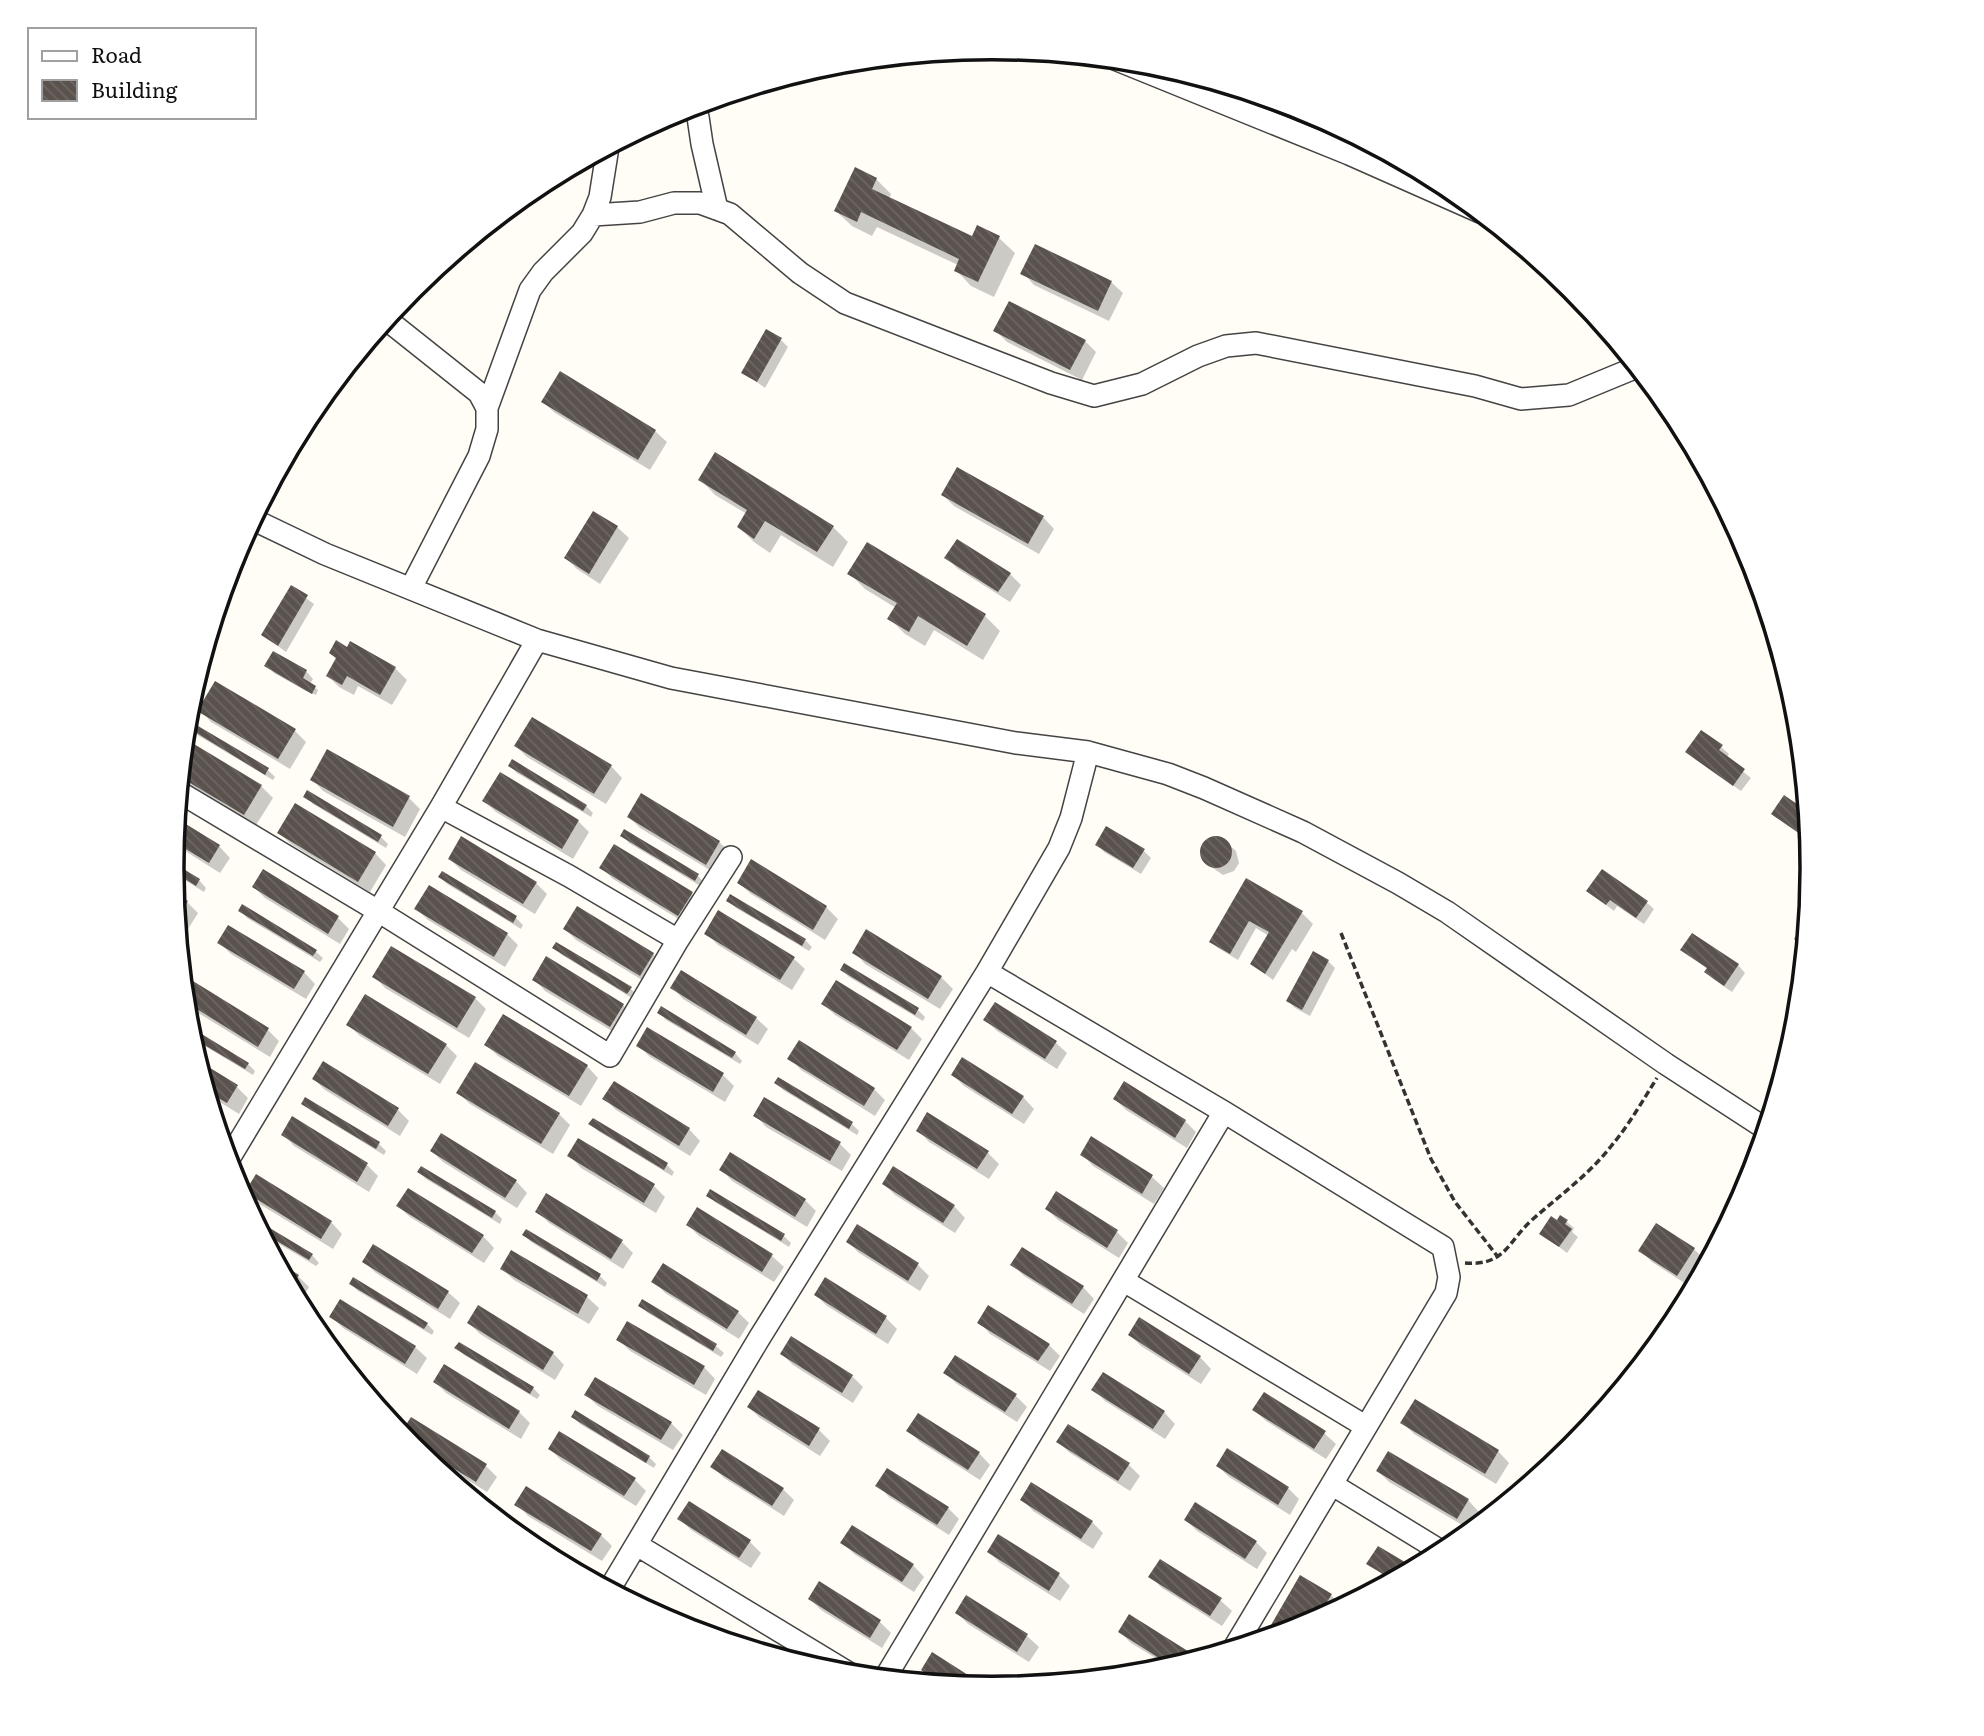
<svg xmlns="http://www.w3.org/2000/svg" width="1984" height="1736" font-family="Literata,serif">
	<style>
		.shadow { fill: #0003 }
		.building { fill: url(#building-back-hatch) }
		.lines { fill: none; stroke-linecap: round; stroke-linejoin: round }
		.minor-casing { stroke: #444; stroke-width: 24 }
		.path { stroke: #333; stroke-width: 3.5; stroke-dasharray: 7 3.5; stroke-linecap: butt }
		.minor { stroke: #fff; stroke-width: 21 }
		.rim { fill: none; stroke: #111; stroke-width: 3.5 }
	</style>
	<defs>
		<pattern id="building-back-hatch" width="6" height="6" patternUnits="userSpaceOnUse" patternTransform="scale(1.75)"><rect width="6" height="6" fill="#5a524d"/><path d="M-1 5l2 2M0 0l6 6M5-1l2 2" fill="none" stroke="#6d6662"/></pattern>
	</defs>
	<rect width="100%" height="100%" fill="#fffdf5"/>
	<!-- shadow -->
	<path class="shadow" d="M876,179L891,194L889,199L973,239L978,228L999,238L1015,253L994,297L971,286L956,270L958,265L877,227L872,236L852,226L836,211Z
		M1023,273L1111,282L1123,293L1109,321L1034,285Z
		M996,331L1085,341L1096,352L1082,380L1007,342Z
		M781,340L788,347L765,388L743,372Z
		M543,402L655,431L667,442L650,470L555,413Z
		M700,479L833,527L848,542L833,567L781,535L770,553L754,542L739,527L747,514L715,495Z
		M943,495L1043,517L1054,529L1039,554L954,506Z
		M594,513L617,527L629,538L600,584L577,569L566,558Z
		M868,544L985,616L1000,631L983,660L934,630L925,646L905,634L889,618L896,608L865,589L850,574Z
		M947,558L1010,574L1021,585L1010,602L958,569Z
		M292,588L314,604L286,652L263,635Z
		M351,643L395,668L407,680L392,705L358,686L354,695L339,687L328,676L337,659L331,653L347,649Z
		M267,666L306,671L313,679L310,684L318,690L316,695L306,691L274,673Z
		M200,710L295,731L306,742L290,769L211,722Z
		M192,729L268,770L275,777L273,780L199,736Z
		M184,740L261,786L273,798L256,825L180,780Z
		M516,746L611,766L622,778L606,804L527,757Z
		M1721,747L1729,754L1726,758L1751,778L1741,791L1695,759Z
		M328,752L409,798L420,809L405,837L323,791L312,779Z
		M510,766L586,806L593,813L591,817L517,773Z
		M308,792L381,837L388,844L386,848L313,804L306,796Z
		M484,801L578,821L589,832L573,859L496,812Z
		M629,817L719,842L731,853L718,875L640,828Z
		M176,820L219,846L230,858L220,873L174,844Z
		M1107,828L1144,851L1151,858L1141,874L1104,852L1097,844Z
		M279,833L375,853L386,865L370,892L291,844Z
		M622,835L698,876L705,883L702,887L629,843Z
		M1218,838L1228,844L1236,851L1239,863L1234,871L1223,875L1207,864L1202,849L1205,841Z
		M450,859L536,883L547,894L535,914L461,870Z
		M752,862L826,907L838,919L825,940L751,894L739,883Z
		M172,864L199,880L206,888L204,892L172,872Z
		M602,868L692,894L703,905L690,926L613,879Z
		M263,872L338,918L349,929L340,944L265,898L254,887Z
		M440,877L516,918L523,925L521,929L447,884Z
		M1247,881L1302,913L1313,924L1296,952L1292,949L1273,980L1252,964L1269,936L1256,928L1238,960L1218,948L1211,941Z
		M1588,891L1646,902L1654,909L1644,924L1617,906L1614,911Z
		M174,894L187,902L198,913L188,929L177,921Z
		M728,900L805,940L812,947L809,951L736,908Z
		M416,908L507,934L518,945L505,967L428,920Z
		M240,910L315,951L323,958L320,962L247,918Z
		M565,929L653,954L664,966L652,986L576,940Z
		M867,932L941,977L953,989L940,1009L865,964L854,952Z
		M706,933L793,958L805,969L792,990L718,945Z
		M220,943L304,972L315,984L306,999L231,954Z
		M555,948L631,989L638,996L635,1000L562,955Z
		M1683,950L1738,965L1745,973L1732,992L1713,979L1706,972L1708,969Z
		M1328,961L1335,968L1310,1016L1295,1008L1288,1001Z
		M842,970L918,1010L925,1017L923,1021L849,977Z
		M374,976L475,998L486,1009L469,1038L385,988Z
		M534,979L623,1005L634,1016L622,1037L545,991Z
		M672,987L756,1018L768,1029L758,1045L683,999Z
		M184,1000L268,1030L279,1041L270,1057L195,1011Z
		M823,1004L911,1028L922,1039L909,1060L835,1015Z
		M659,1012L735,1053L742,1061L740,1064L666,1020Z
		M986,1020L1055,1042L1067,1053L1057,1069L997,1031Z
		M348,1025L446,1045L457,1056L440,1084L360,1036Z
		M187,1027L248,1064L255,1071L253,1075L190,1037Z
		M486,1045L587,1066L598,1078L581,1106L498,1056Z
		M638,1045L723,1075L734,1086L725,1102L650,1057Z
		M790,1058L874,1089L885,1100L875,1116L801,1070Z
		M197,1062L237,1087L248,1098L239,1114L207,1094Z
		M953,1075L1023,1097L1034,1109L1024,1124L964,1086Z
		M314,1079L398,1110L409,1121L400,1136L325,1090Z
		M776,1083L852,1124L859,1131L857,1135L783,1090Z
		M458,1093L559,1114L570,1125L553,1154L470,1104Z
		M306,1099L379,1144L386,1151L384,1155L310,1110L303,1103Z
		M605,1099L689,1129L700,1141L690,1156L616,1110Z
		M1115,1099L1185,1121L1196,1132L1187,1148L1126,1110Z
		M765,1100L840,1144L851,1155L842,1171L766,1127L755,1115Z
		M293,1119L367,1165L378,1176L369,1192L294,1146L283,1134Z
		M591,1124L667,1165L674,1172L672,1176L598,1131Z
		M918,1130L988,1153L999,1164L989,1179L929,1142Z
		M1092,1139L1152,1177L1164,1188L1154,1204L1093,1166L1082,1154Z
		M432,1151L516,1181L527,1193L517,1208L443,1162Z
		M570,1156L654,1186L665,1197L656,1213L581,1168Z
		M422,1168L495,1212L502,1219L500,1224L426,1179L419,1172Z
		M721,1169L805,1200L816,1211L807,1227L732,1181Z
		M884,1184L954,1206L965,1218L955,1233L895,1195Z
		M711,1191L784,1236L791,1243L789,1247L715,1202L708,1195Z
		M247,1192L331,1222L342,1234L333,1249L258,1203Z
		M1057,1194L1117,1232L1128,1243L1119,1258L1058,1220L1047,1209Z
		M398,1206L483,1236L494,1248L484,1263L410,1217Z
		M698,1210L772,1256L784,1267L774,1282L699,1236L688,1225Z
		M537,1211L622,1242L633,1253L623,1269L549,1223Z
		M1561,1217L1574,1228L1572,1232L1578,1237L1567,1253L1541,1233Z
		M255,1221L312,1255L319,1263L316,1266L261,1233Z
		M1657,1225L1694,1249L1706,1261L1689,1286L1652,1262L1640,1250Z
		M527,1231L600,1276L607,1283L605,1287L531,1242L524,1235Z
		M848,1242L918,1265L929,1276L920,1291L859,1253Z
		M374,1246L448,1292L460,1303L450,1319L376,1273L364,1262Z
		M512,1253L587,1297L599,1308L589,1324L514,1280L502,1269Z
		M277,1263L298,1276L309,1287L300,1303Z
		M1013,1265L1083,1287L1094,1299L1084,1314L1024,1276Z
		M654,1281L738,1312L749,1323L739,1339L665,1293Z
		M351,1284L427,1324L434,1331L432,1335L358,1291Z
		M816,1295L886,1318L897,1329L888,1344L827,1306Z
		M341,1301L415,1347L427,1358L417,1374L343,1328L331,1316Z
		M643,1302L716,1346L724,1353L721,1357L648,1313L640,1306Z
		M979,1322L1049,1345L1060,1356L1050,1371L990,1334Z
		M469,1323L553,1353L564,1365L555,1380L480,1334Z
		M1130,1335L1200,1357L1211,1369L1201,1384L1141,1346Z
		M619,1340L704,1367L715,1379L706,1395L630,1351Z
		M457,1348L533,1388L540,1395L537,1399L464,1355Z
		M782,1354L852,1376L863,1387L853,1403L793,1365Z
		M945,1373L1015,1395L1027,1407L1017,1422L957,1384Z
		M596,1379L671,1423L683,1435L673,1450L598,1406L586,1395Z
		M435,1382L519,1412L530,1423L521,1439L446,1393Z
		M1094,1390L1164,1412L1175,1424L1165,1439L1105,1401Z
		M365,1391L381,1401L392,1412L388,1419Z
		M1415,1402L1498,1451L1509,1463L1496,1484L1414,1434L1403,1423Z
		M749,1407L819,1430L830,1441L820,1456L760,1418Z
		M1254,1410L1324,1433L1336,1444L1326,1459L1266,1421Z
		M573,1417L649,1457L656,1464L654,1468L580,1424Z
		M909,1431L979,1453L990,1465L980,1480L920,1442Z
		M402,1435L486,1466L497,1477L487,1492L413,1446Z
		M1058,1442L1129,1465L1140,1476L1130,1491L1070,1453Z
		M550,1449L635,1480L646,1491L636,1506L561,1460Z
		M1218,1466L1288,1488L1299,1499L1290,1515L1229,1477Z
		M713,1467L783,1489L794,1500L784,1516L724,1478Z
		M1378,1471L1468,1500L1479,1512L1469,1529L1389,1482Z
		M878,1485L948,1508L959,1519L949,1535L889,1497Z
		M1022,1499L1092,1522L1103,1533L1093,1549L1033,1511Z
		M517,1504L601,1535L612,1546L602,1561L528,1516Z
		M680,1519L750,1542L761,1553L751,1568L691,1530Z
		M1186,1520L1256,1542L1267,1553L1257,1569L1197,1531Z
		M507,1526L580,1570L587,1578L536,1550Z
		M843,1543L913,1565L924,1577L914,1592L854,1554Z
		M1378,1548L1413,1569L1391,1581L1369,1564Z
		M989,1552L1059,1575L1070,1586L1060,1601L1000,1563Z
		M1151,1577L1220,1600L1232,1611L1222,1626L1162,1588Z
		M820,1584L880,1622L891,1633L882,1648L821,1610L810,1599Z
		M1331,1595L1342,1607L1306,1626L1267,1638Z
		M967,1598L1027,1636L1039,1647L1029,1662L968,1624L957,1613Z
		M1120,1632L1190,1654L1196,1660L1170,1667L1131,1643Z"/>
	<!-- building -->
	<path class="building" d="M855,167L877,178L872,189L972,236L977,225L1000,236L978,282L954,271L959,259L861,212L857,222L834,211Z
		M1035,244L1112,281L1098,311L1020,274Z
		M1009,301L1086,340L1070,370L993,331Z
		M766,329L782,338L757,382L741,373Z
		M560,371L656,430L638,460L541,402Z
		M715,452L834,526L817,552L765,521L754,539L737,527L747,510L698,480Z
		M957,467L1044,516L1028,544L941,495Z
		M593,511L618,526L589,574L564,558Z
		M957,539L1011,573L998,592L944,558Z
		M867,542L986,614L967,646L918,616L909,632L887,619L897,603L847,574Z
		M291,585L308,595L278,646L261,635Z
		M336,640L347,647L350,641L396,667L380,695L347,676L342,685L326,676L336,658L329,653Z
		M273,651L307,670L303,678L316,686L312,694L264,666Z
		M215,681L296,729L278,759L197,711Z
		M532,717L612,765L594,794L514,746Z
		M193,723L269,768L265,775L190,729Z
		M1701,730L1723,745L1719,750L1745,769L1733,786L1685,752Z
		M184,738L262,785L244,815L180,777Z
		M327,749L410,796L393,827L310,780Z
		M512,759L587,805L583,811L508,766Z
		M500,772L579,820L562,849L482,801Z
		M307,790L382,835L378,842L303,797Z
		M641,793L720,841L706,865L627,817Z
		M1784,795L1807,811L1810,841L1771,814Z
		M295,803L376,852L358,882L277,833Z
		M176,818L220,845L209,863L174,842Z
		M1106,826L1145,849L1133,868L1095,845Z
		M624,829L699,874L695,881L620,836Z
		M461,836L537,882L523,904L448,859Z
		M1200 852a16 16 0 1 1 32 0a16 16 0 1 1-32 0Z
		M614,844L693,892L678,916L599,868Z
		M751,859L827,906L813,930L737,883Z
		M172,862L200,879L196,886L172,871Z
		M263,869L339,916L328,934L252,887Z
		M1602,869L1648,901L1636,918L1610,900L1606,905L1586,891Z
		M442,871L517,916L513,923L438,877Z
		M1246,878L1303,911L1265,974L1250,964L1269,932L1249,921L1230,954L1209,942Z
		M429,885L508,933L494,957L414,909Z
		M174,892L188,901L176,919V912Z
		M730,894L806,939L802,946L726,901Z
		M242,904L317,950L313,956L238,911Z
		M577,906L654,953L640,976L563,929Z
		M718,910L795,957L780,980L704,934Z
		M228,925L305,971L294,989L217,943Z
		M866,929L942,976L928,999L852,953Z
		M1801,929L1806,933L1805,947L1794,939Z
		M1692,933L1739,964L1724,986L1704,972L1707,968L1680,950Z
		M556,942L632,987L627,994L552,948Z
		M391,946L476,997L457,1028L372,977Z
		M1313,951L1329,960L1302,1010L1286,1001Z
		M546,956L624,1004L610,1027L532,980Z
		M844,963L919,1008L915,1015L840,970Z
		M681,970L757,1017L746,1035L670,988Z
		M836,980L912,1027L897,1050L821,1004Z
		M193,981L269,1028L258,1047L184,1001V996Z
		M365,994L447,1044L428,1074L346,1025Z
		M995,1002L1057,1041L1045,1059L983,1020Z
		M661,1006L736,1052L732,1058L657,1013Z
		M503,1014L588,1065L569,1096L484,1045Z
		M187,1025L249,1063L245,1069L189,1036Z
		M647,1027L724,1073L713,1092L636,1046Z
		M799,1040L875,1088L864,1106L787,1059Z
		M962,1057L1024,1096L1012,1114L951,1075Z
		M197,1060L238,1085L227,1103L206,1091Z
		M323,1061L399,1108L388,1126L312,1079Z
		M475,1062L560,1113L541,1144L456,1093Z
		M778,1077L853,1122L849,1129L774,1083Z
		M614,1081L690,1128L679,1146L602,1099Z
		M1124,1081L1186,1120L1175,1138L1113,1099Z
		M305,1097L380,1142L376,1149L301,1104Z
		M764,1097L841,1142L830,1161L753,1116Z
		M927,1112L989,1151L977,1169L916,1131Z
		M292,1116L368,1163L357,1182L281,1135Z
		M593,1118L668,1163L664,1170L588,1124Z
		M441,1133L517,1180L505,1198L430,1151Z
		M1091,1136L1153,1175L1142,1194L1080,1155Z
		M578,1138L655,1184L644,1203L567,1156Z
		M730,1152L806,1199L795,1217L719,1170Z
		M421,1166L496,1211L492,1218L417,1172Z
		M893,1166L955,1205L943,1223L882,1184Z
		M256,1174L332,1221L321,1239L245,1192Z
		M408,1188L484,1235L472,1253L396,1206Z
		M710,1189L785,1234L781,1241L706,1196Z
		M1056,1191L1118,1230L1107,1248L1045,1209Z
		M546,1193L623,1240L611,1259L535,1212Z
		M697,1207L773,1254L762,1272L686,1225Z
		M1560,1215L1568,1220L1565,1224L1572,1229L1559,1247L1539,1234L1551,1216L1557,1220Z
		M253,1218L313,1254L309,1260L260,1231Z
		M1656,1223L1695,1248L1677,1276L1638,1251Z
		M857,1224L919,1263L908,1281L846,1242Z
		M526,1229L601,1274L597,1281L522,1235Z
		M373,1244L449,1291L438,1309L362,1262Z
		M1022,1247L1084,1286L1072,1304L1010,1265Z
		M511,1250L588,1295L578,1314L500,1269Z
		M275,1260L299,1275L291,1288Z
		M663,1263L739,1311L727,1329L651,1282Z
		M353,1277L428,1323L424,1329L349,1284Z
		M825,1277L887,1316L876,1334L814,1295Z
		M340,1299L416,1346L405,1364L329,1317Z
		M642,1299L717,1344L713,1351L638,1306Z
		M478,1305L554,1352L543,1370L467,1323Z
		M988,1305L1050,1344L1038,1361L977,1323Z
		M1139,1317L1201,1356L1189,1374L1128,1335Z
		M627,1321L705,1366L694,1385L616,1340Z
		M791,1336L853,1375L842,1393L780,1354Z
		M459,1342L534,1387L530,1394L454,1348Z
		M955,1355L1017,1394L1005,1412L943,1373Z
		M444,1364L520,1411L509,1429L433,1382Z
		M1103,1372L1165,1411L1153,1429L1091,1390Z
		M595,1377L672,1422L661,1440L584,1395Z
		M758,1390L820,1428L809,1446L747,1407Z
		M1264,1392L1326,1431L1314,1449L1252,1410Z
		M1415,1399L1499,1450L1485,1474L1400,1423Z
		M575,1410L650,1456L646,1463L571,1417Z
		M918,1413L980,1452L968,1470L906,1431Z
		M411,1417L487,1464L476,1482L402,1437L400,1434Z
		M1068,1424L1130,1463L1118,1481L1056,1442Z
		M559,1431L636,1478L624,1496L548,1449Z
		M1227,1448L1289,1487L1278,1505L1216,1466Z
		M722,1449L784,1488L772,1506L710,1467Z
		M1388,1451L1469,1499L1457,1519L1376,1471Z
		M887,1468L949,1507L937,1525L875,1486Z
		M1031,1482L1093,1521L1081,1539L1020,1500Z
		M526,1486L602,1534L591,1551L514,1505Z
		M689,1501L751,1540L739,1558L677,1519Z
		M1195,1502L1257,1541L1245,1559L1184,1520Z
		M506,1523L582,1568L579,1573L534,1549L505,1525Z
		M852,1525L914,1564L902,1582L840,1543Z
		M998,1534L1060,1573L1049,1591L987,1552Z
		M1378,1546L1415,1568L1393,1580L1366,1564Z
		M1160,1559L1222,1598L1210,1616L1148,1577Z
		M1300,1575L1332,1594L1315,1621L1266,1639L1264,1637Z
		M819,1581L881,1620L870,1638L808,1599Z
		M966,1595L1028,1634L1017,1652L955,1613Z
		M1129,1614L1191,1653L1185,1663L1173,1667L1118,1632Z
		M932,1652L990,1689L942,1684L921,1670Z"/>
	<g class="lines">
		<defs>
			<path id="minor" d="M1117,60L1349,154L1480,212
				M692,106L698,117L702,144L717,209
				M593,215L640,212L674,203H700L730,214L800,273L845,303L1051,383L1094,396L1142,384L1198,356L1226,346L1256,343L1475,386L1521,399L1569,395L1637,367
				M386,319L479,393L487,408
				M252,519L325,554L537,640L671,678L1016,743L1088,752L1168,774L1204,788L1303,832L1398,883L1447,912L1666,1064L1766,1129
				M411,588L479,456L487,429V408L530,290L543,272L582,233L593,215L600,197L608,147
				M179,792L378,911L610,1056L678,940L731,857
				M441,807L569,876L678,940
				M987,972L1224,1112L1443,1247L1449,1277L1446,1293L1234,1648
				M227,1162L441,807L537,640
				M1124,1281L1365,1426
				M1333,1485L1444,1553
				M637,1545L852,1675
				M609,1590L760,1337L987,972L1059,848L1071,818L1088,752
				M885,1678L1224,1112"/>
		</defs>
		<!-- minor casing -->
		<use href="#minor" class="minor-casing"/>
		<!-- path -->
		<path class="path" d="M1341,933L1431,1159L1455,1202L1498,1257
			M1465,1263C1506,1266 1507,1242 1533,1219C1560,1195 1590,1174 1612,1145C1629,1125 1643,1100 1657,1078"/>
		<!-- minor -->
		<use href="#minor" class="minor"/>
	</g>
	<!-- crop -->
	<path d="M0 0H1984V1736H0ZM184 868a808 808 0 1 1 1616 0a808 808 0 1 1-1616 0Z" fill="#fff" fill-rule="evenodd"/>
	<path class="rim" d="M184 868a808 808 0 1 1 1616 0a808 808 0 1 1-1616 0Z"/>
	<!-- legend -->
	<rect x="28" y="28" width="228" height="91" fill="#ffffff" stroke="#a0a0a0" stroke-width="2"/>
	<rect x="42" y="51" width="35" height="10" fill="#ffffff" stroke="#a0a0a0" stroke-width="2"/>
	<text x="91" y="63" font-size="21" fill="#111111">Road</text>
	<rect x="42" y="80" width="35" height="21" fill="url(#building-back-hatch)" stroke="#a0a0a0" stroke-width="2"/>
	<text x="91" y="98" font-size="21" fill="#111111">Building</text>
</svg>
